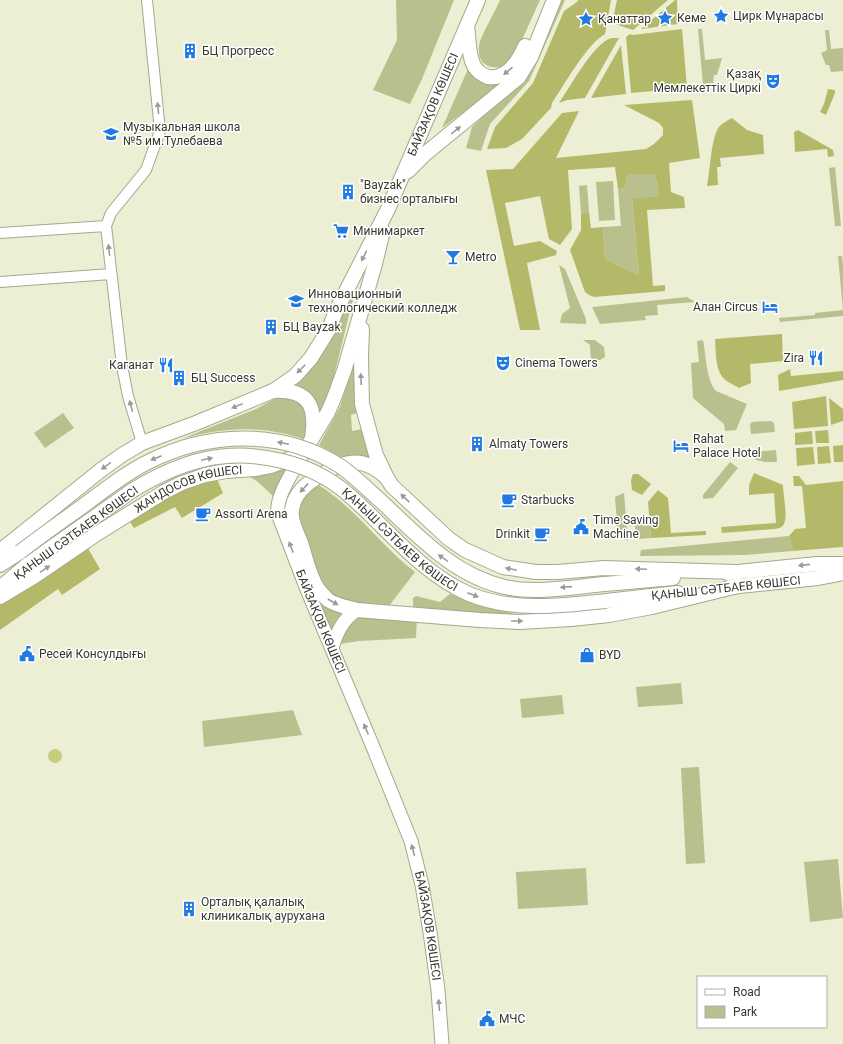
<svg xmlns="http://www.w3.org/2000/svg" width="843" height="1044" font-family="Roboto,sans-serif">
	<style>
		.green { fill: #babf8e }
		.forest { fill: #b4b96a }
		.water { fill: #c7cd7c }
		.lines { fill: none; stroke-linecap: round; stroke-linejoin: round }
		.minor-casing { stroke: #a5a88d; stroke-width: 12 }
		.tertiary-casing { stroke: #a5a88d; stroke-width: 15 }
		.secondary-casing { stroke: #a5a88d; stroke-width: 16 }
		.minor { stroke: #fff; stroke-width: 10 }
		.tertiary { stroke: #fff; stroke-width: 13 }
		.secondary { stroke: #fff; stroke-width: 14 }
		.secondary-bridge-casing { stroke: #a5a88d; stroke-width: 16; stroke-linecap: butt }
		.secondary-bridge { stroke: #fff; stroke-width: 14 }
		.oneway { fill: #9a9b96 }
		.labels { text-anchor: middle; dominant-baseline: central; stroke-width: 3; stroke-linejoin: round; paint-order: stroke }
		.poi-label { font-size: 12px; fill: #36372d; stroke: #fff; text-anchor: start }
		.street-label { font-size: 12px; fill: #36372d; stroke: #fff }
	</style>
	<rect width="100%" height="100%" fill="#ecefd3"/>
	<!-- green -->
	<path class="green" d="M396,0H454L422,79L410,104L373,90L397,40Z
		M500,0H540L516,53L508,66C491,70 477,66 479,46C480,37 496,10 500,0Z
		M561,0H565L529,81L490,124L481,151L466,148L472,127L523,78Z
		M698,29H702L705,60L722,58L717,75H714L713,84L703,85Z
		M825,30H829L831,49L843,48V71L831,72L829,65H826L821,53L827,50Z
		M468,69C476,81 486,84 500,85L442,128Z
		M835,167L841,226H835L829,168Z
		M628,174H655L659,196L632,200L639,275L605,259L603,227L621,226L618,189L625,188Z
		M613,181L615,220L599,221L596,182Z
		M587,185L589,212L581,214L579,186Z
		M838,256H842L843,265V316L780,322L779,318L815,315V313L843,310Z
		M559,265L565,269L586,319V324L560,323L562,314L570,308Z
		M361,271L351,307L333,380L320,414L315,402L291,386Z
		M687,297L695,302L657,305L658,315L645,316L646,320L600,324L592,307Z
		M583,340H595L604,347L605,357L600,360L591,361L590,345Z
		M703,340C706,354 706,380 716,391L747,404L736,430L725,431L724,424L693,398L691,363L699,362L697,341Z
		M357,350V413L351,415L352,431L362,429L374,460L366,457L353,455L341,457L319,445L340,407Z
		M280,396H295L309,413L306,440C262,425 225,427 181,439L256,409Z
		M63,413L74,428L45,448L34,433Z
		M771,421L774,423L775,432L751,434L750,424L752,422Z
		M776,450L777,462H765L756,460L753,456V452Z
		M730,462L738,468L713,498L703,499V495Z
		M280,469L286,470L274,497L258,482L249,476Z
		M317,484C355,507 380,545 415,572L389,606L353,603L335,597L328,591L319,578L297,519L299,506L302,500Z
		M624,493L628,541L618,537L615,497Z
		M285,510L287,511L320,600L344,612L331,638L284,517Z
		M650,521L651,538L638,539L635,537V525L637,522Z
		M789,536L793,551L745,555L640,556L641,550Z
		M450,594L477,605L515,613L500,615L413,608V598L416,596L440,602Z
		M368,614L417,618L416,638L359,641L340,644C347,625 349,621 368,614Z
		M681,683L683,704L638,707L636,687Z
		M562,695L564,714L522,718L520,699Z
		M293,710L302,735L204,747L202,721Z
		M699,767L705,863L686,864L681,768Z
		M838,859L843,918L810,922L804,862Z
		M586,868L588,905L518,909L516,872Z"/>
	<!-- forest -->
	<path class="forest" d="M578,0H611L605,34C586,45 565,84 552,103L551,108L522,139L506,148L487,149L495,127L533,83L564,11L577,2Z
		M617,0H668L633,30L612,23Z
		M675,0H677L678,24L641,29Z
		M682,29L687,88L631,93L626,37L630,34L633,35Z
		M611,38H619L585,98L567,100L559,103C570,87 594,43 611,38Z
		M621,45L626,94L591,98Z
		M828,89L835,90V93L826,115L820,112L824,104Z
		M692,100L700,158L669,163L671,192L684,197L685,208L647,210L653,286L665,285V291L594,297L589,295L585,292L570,250L581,230V214L589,212L591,228L603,227L605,259L639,275L632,199L659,196L655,174H628L625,188L618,189L615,167L568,170L572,229L560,245L549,239L540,196L505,203L514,246L540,241L557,251L556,255L527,263L540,330H520L486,170L513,169L562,113L579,111L556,158L646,149L654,144L663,135V128L659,123L624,105Z
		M732,118L747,130L763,135L764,154L720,158L721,167H717L718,185L707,186C710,172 711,138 719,127C722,123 727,121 732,118Z
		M798,130L833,150L834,156L828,157L827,149L795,152L794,132Z
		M782,334L783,361L750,364L751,383L739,388C733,384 724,381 721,375C715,365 716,350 715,339Z
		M790,369L791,376L843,371V380L779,391L778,375Z
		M826,396L828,426L794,429L792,402Z
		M829,398L843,409V421L831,425Z
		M828,430L829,443H816L815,431Z
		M812,431L813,444L795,445V433Z
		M843,445V462H834L833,446Z
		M829,446L831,463L818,464L817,447Z
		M813,447L815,464L797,466L796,448Z
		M754,473L783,485C783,495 788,516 784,524C782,528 779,528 775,529L722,533L721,527L776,523L774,493L749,495V485Z
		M633,474H638L651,484L642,495L632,490L631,480Z
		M793,476H799L806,485L843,481V547L793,551L789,536L795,529L806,528L802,486H794Z
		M211,478L217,479L223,493L182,518L175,507L134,528L128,519L150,505Z
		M658,490L668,498L671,533L706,531V535L651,538L648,502Z
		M86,545L100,569L62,595L58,589L0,630V604Z"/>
	<!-- water -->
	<path class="water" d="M48 756a7 7 0 1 1 14 0a7 7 0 1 1-14 0Z"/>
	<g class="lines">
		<defs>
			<path id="minor" d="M0,233L106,226
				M0,282L111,274
				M142,443L128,396L122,366L106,226L111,213L146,170L160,131L147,0"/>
			<g id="tertiary">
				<path id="s1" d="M301,457C293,472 275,497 278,514L306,587L373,747L411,841L422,885L430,932L438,990L442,1044"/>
				<path d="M332,648C337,632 343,619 357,610"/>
			</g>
			<g id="secondary">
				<path d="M467,26C469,38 468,55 474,66C477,71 482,75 488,77C507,80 518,62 525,46"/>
				<path d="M408,171L425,154L519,77L531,57L554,0"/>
				<path d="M362,329L361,358L362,404L376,455L387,478L392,486L449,539L465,550L503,567L536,572H558L604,568L736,572"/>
				<path d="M273,391C308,389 317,405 312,438"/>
				<path d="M387,478C362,454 342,461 316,478C306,484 296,493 293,505C292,509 291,513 292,517C293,526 298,535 301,543C306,558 309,576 318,589C321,593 325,597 328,600C337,606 347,607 357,610L480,620L519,622L571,619L609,615L652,607L738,586"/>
				<path id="s2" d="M0,551L101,470L122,455L142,443L196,423L273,391L295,376L311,358L329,329L336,311L388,209L478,0"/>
				<path d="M0,565L20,552"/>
				<path d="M728,573L817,564H843"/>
				<path d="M605,584L673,578"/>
				<path d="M730,587L818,578L843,573"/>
				<path d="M0,588L28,564L133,490"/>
				<path id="s3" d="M0,597L35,576L98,533L164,492L182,483L205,475L226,471L256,469L271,466L292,458L304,452L328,412L334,398L344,371L375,264L383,231"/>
				<path d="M606,601L678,593"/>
			</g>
		</defs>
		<!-- minor casing -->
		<use href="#minor" class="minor-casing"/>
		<!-- tertiary casing -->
		<use href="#tertiary" class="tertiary-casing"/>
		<!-- secondary casing -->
		<use href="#secondary" class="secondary-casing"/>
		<!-- minor -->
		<use href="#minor" class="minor"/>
		<!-- tertiary -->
		<use href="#tertiary" class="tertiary"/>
		<!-- secondary -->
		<use href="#secondary" class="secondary"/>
		<defs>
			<g id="secondary-bridge">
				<path id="s4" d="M133,490C181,461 226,447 282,461C307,467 330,478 349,495C387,528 422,574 469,594C513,612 561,606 606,601"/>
				<path d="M20,552C42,535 65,519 87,503C107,488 126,473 148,462C209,431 282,429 340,466C355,476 369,491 383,503C419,537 455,576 505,587C535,594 574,587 605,584"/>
			</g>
		</defs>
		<!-- secondary-bridge casing -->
		<use href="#secondary-bridge" class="secondary-bridge-casing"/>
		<!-- secondary-bridge -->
		<use href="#secondary-bridge" class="secondary-bridge"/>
	</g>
	<!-- one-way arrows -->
	<defs><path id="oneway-solid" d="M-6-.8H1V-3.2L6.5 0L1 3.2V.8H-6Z"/></defs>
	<g class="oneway">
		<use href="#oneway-solid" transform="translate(508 71) rotate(139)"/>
		<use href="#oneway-solid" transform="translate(158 108) rotate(-96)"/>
		<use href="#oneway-solid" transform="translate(456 130) rotate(-39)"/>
		<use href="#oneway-solid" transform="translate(109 250) rotate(-97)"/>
		<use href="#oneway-solid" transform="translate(364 256) rotate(117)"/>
		<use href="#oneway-solid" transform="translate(301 369) rotate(135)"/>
		<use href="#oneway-solid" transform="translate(361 379) rotate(-92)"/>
		<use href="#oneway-solid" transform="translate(131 406) rotate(-105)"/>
		<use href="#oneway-solid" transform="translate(237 406) rotate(158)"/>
		<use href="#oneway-solid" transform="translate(283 443) rotate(-168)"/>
		<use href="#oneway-solid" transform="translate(156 458) rotate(157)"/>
		<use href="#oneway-solid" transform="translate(207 459) rotate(-12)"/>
		<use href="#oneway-solid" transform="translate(106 466) rotate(144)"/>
		<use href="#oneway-solid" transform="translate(304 488) rotate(133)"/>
		<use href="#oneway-solid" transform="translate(405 498) rotate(-137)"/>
		<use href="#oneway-solid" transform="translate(291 547) rotate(-110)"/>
		<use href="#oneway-solid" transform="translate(443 558) rotate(-145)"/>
		<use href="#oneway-solid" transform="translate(804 565) rotate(174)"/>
		<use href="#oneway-solid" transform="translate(45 569) rotate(-34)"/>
		<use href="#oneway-solid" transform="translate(511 569) rotate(-168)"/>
		<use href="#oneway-solid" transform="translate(641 569) rotate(-178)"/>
		<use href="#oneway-solid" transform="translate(566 587) rotate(176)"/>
		<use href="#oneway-solid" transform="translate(473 595) rotate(21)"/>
		<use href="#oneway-solid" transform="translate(333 602) rotate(30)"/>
		<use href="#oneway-solid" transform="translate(517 621)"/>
		<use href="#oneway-solid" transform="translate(366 729) rotate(-113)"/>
		<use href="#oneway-solid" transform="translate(413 850) rotate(-105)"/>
		<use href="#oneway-solid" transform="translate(439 1005) rotate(-95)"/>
	</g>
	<!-- icons -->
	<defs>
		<symbol id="sight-bare" viewBox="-9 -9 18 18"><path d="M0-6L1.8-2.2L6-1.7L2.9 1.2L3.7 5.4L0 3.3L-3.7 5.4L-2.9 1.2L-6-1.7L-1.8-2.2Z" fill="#2179e3" stroke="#fff" stroke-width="2.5" paint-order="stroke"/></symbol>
		<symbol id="building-bare" viewBox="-9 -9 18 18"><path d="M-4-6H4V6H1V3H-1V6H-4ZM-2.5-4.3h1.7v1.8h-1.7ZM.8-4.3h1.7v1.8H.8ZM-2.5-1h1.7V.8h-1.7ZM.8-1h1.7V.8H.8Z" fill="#2179e3" stroke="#fff" stroke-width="2.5" paint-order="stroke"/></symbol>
		<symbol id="theatre-bare" viewBox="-9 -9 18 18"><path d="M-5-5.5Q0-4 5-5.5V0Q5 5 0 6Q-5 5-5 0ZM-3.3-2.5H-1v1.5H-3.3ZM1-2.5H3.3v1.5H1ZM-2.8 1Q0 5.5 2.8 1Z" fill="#2179e3" stroke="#fff" stroke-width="2.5" paint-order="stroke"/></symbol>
		<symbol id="school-bare" viewBox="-9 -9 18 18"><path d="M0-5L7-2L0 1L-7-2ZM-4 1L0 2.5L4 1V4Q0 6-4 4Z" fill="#2179e3" stroke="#fff" stroke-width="2.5" paint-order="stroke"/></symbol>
		<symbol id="supermarket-bare" viewBox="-9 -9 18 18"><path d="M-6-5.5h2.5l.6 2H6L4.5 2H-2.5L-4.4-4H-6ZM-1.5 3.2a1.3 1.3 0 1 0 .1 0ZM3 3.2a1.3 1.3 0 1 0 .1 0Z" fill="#2179e3" stroke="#fff" stroke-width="2.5" paint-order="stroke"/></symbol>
		<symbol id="bar-bare" viewBox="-9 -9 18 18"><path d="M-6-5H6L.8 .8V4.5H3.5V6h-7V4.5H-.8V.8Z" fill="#2179e3" stroke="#fff" stroke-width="2.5" paint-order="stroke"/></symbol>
		<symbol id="university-bare" viewBox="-9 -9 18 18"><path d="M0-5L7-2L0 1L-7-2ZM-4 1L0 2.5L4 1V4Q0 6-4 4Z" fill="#2179e3" stroke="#fff" stroke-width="2.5" paint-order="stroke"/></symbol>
		<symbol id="hotel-bare" viewBox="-9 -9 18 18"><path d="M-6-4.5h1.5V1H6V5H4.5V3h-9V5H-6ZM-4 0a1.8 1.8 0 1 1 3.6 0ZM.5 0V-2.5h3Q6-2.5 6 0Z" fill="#2179e3" stroke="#fff" stroke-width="2.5" paint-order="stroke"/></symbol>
		<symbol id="restaurant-bare" viewBox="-9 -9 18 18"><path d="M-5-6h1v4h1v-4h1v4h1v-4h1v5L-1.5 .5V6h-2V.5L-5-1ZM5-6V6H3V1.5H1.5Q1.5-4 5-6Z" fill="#2179e3" stroke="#fff" stroke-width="2.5" paint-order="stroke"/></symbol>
		<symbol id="cafe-bare" viewBox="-9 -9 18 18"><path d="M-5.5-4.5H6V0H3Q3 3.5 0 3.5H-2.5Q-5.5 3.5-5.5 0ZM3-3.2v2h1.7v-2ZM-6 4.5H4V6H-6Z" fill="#2179e3" stroke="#fff" stroke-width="2.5" paint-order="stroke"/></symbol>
		<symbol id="civic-bare" viewBox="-9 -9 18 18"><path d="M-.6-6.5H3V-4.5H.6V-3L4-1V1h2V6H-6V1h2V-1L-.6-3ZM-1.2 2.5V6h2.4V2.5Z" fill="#2179e3" stroke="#fff" stroke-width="2.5" paint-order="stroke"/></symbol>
		<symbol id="shop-bare" viewBox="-9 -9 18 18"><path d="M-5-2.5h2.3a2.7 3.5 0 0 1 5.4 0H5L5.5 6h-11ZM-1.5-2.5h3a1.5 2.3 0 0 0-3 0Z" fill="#2179e3" stroke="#fff" stroke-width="2.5" paint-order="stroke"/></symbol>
	</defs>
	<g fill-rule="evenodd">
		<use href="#sight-bare" x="710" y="5" width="22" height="22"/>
		<use href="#sight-bare" x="654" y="7" width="22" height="22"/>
		<use href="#sight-bare" x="575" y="8" width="22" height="22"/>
		<use href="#building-bare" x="179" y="40" width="22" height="22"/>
		<use href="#theatre-bare" x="762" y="70" width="22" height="22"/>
		<use href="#school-bare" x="100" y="123" width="22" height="22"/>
		<use href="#building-bare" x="337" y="181" width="22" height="22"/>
		<use href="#supermarket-bare" x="330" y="220" width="22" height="22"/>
		<use href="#bar-bare" x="442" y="246" width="22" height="22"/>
		<use href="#university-bare" x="285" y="290" width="22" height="22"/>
		<use href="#hotel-bare" x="759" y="296" width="22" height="22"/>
		<use href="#building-bare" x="260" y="316" width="22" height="22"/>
		<use href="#restaurant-bare" x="805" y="347" width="22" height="22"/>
		<use href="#theatre-bare" x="492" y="352" width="22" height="22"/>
		<use href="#restaurant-bare" x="155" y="354" width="22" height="22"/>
		<use href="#building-bare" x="168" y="367" width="22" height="22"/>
		<use href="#building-bare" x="466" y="433" width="22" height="22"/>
		<use href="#hotel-bare" x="670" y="435" width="22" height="22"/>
		<use href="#cafe-bare" x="498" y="489" width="22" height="22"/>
		<use href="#cafe-bare" x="192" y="503" width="22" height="22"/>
		<use href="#civic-bare" x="570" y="516" width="22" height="22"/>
		<use href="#cafe-bare" x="531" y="523" width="22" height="22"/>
		<use href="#civic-bare" x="16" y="643" width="22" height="22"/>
		<use href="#shop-bare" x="576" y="644" width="22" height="22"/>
		<use href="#building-bare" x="178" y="898" width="22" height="22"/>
		<use href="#civic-bare" x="476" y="1008" width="22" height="22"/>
	</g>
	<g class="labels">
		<!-- poi labels -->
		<g class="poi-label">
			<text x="733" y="16">Цирк Мұнарасы</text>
			<text x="677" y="18">Кеме</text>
			<text x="598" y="19">Қанаттар</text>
			<text x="202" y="51">БЦ Прогресс</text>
			<text x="761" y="74" text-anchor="end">Қазақ<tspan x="761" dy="14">Мемлекеттік Циркі</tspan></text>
			<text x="123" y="127">Музыкальная школа<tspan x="123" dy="14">№5 им.Тулебаева</tspan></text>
			<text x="360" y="185">"Bayzak"<tspan x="360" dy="14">бизнес орталығы</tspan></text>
			<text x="353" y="231">Минимаркет</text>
			<text x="465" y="257">Metro</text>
			<text x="308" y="294">Инновационный<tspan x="308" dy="14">технологический колледж</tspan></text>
			<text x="758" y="307" text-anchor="end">Алан Circus</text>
			<text x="283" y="327">БЦ Bayzak</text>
			<text x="804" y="358" text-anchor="end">Zira</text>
			<text x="515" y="363">Cinema Towers</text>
			<text x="154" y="365" text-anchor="end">Каганат</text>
			<text x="191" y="378">БЦ Success</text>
			<text x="693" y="439">Rahat<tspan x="693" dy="14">Palace Hotel</tspan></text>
			<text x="489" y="444">Almaty Towers</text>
			<text x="521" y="500">Starbucks</text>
			<text x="215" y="514">Assorti Arena</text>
			<text x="593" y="520">Time Saving<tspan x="593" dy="14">Machine</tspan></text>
			<text x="530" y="534" text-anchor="end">Drinkit</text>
			<text x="39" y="654">Ресей Консулдығы</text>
			<text x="599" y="655">BYD</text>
			<text x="201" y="902">Орталық қалалық<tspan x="201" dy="14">клиникалық аурухана</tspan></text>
			<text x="499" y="1019">МЧС</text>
		</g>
		<!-- street labels -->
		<g class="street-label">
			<text stroke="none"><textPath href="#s2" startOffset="652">БАЙЗАҚОВ КӨШЕСІ</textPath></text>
			<text stroke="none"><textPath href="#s3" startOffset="219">ЖАНДОСОВ КӨШЕСІ</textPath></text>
			<text transform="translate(76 533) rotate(-36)">ҚАНЫШ СӘТБАЕВ КӨШЕСІ</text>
			<text stroke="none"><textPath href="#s4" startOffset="300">ҚАНЫШ СӘТБАЕВ КӨШЕСІ</textPath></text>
			<text transform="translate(726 588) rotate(-6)">ҚАНЫШ СӘТБАЕВ КӨШЕСІ</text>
			<text stroke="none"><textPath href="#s1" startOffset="178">БАЙЗАҚОВ КӨШЕСІ</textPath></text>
			<text stroke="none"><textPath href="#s1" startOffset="502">БАЙЗАҚОВ КӨШЕСІ</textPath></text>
		</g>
	</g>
	<!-- legend -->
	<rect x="697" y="976" width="130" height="52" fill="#ffffff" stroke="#afafab"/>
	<rect x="705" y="989" width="20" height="6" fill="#ffffff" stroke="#afafab"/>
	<text x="733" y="996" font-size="12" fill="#36372d">Road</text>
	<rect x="705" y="1006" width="20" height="12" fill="#babf8e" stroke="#afafab"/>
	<text x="733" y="1016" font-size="12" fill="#36372d">Park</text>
</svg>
